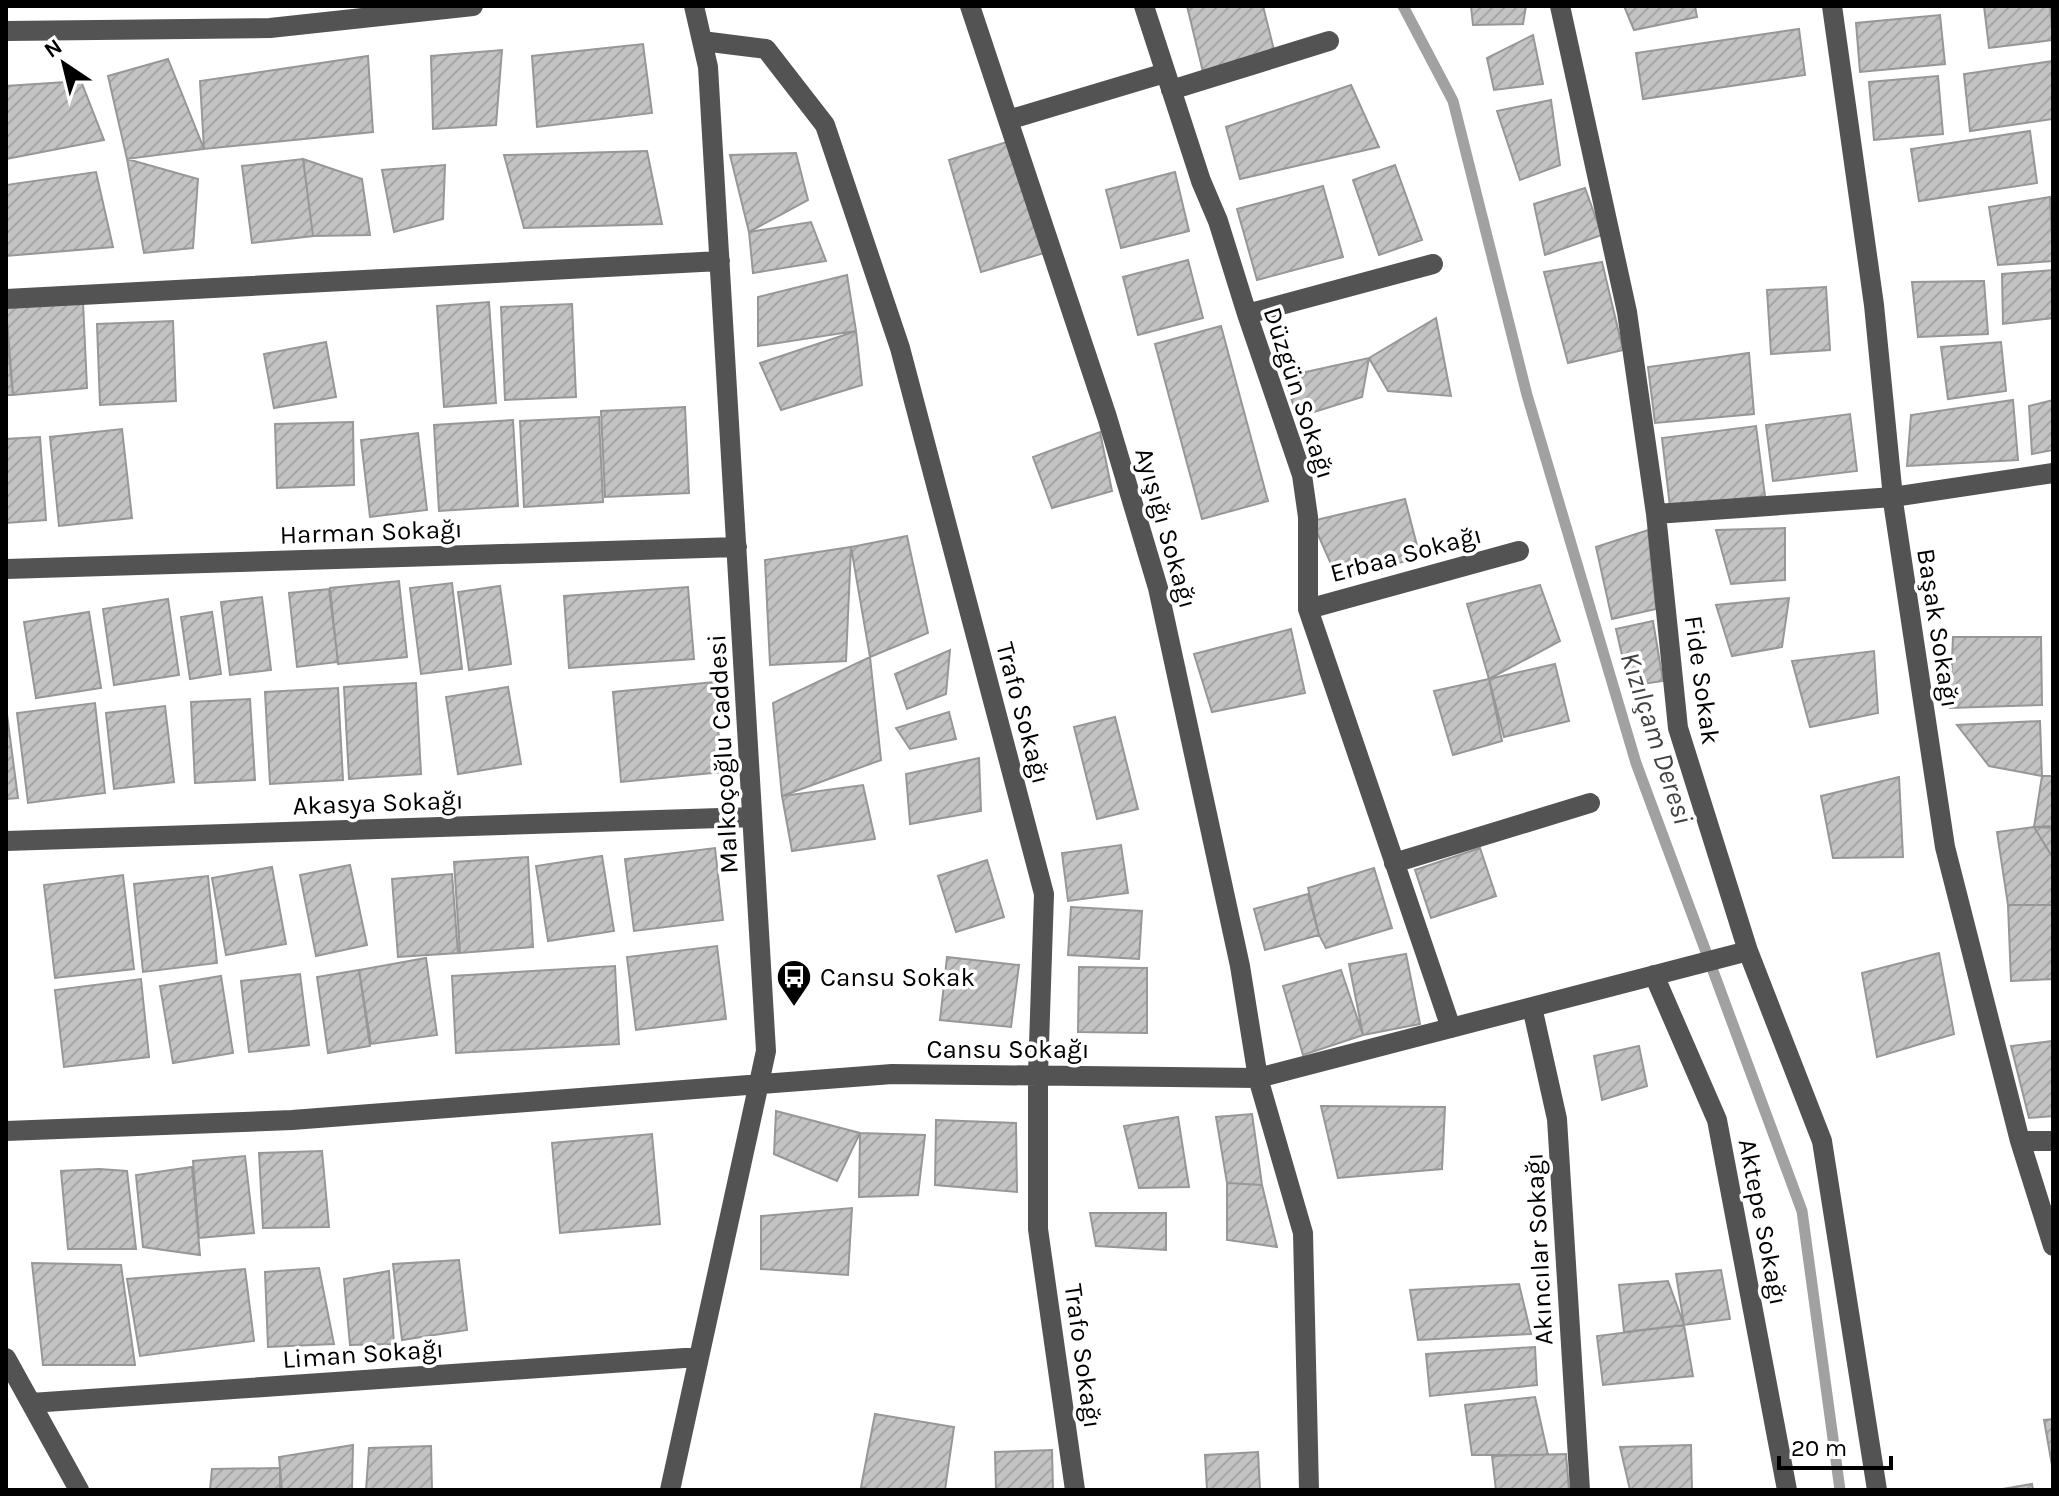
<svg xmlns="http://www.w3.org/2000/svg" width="2059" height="1496" font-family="Karla,sans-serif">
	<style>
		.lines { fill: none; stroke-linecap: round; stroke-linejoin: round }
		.stream { stroke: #a1a1a1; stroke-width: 11 }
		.building { fill: url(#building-hatch); stroke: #979797; stroke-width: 2 }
		.minor { stroke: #535353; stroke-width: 20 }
		.labels { text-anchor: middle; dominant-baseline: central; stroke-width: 7; stroke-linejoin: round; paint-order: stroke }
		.street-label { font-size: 26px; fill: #000; stroke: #fff }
		.poi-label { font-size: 26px; fill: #000; stroke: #fff; text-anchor: start }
		.water-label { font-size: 28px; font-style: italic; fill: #424242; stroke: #fff }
	</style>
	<defs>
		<pattern id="building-hatch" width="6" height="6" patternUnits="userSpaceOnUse" patternTransform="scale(2)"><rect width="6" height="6" fill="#c3c3c3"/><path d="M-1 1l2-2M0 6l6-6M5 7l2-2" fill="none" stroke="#a6a6a6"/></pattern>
	</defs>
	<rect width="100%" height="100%" fill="#fff"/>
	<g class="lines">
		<!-- stream -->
		<path class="stream" d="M1403,6L1453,101L1527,395L1636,763L1802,1211L1840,1490"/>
	</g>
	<!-- building -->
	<path class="building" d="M1187,6H1263L1274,50L1203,72Z
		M1471,6H1526L1523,24L1473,25Z
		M1624,6H1695L1697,17L1634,30Z
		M1984,6H2050L2053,40L1989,48Z
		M1940,15L1945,64L1860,72L1856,23Z
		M1799,29L1805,75L1643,99L1636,53Z
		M1533,35L1543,84L1494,90L1487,58Z
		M643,44L652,113L537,127L532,56Z
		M502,50L496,125L433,129L431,56Z
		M368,56L373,132L204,149L200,81Z
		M168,59L204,149L127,159L108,76Z
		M2053,61V119L1970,131L1964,74Z
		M1938,76L1943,134L1874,140L1869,82Z
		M81,81L104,140L6,159V86Z
		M1351,85L1379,147L1240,179L1226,127Z
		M1551,100L1560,165L1520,180L1497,111Z
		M2030,131L2037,183L1919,201L1911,149Z
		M1010,141L1044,253L981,272L949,160Z
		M647,151L662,224L524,228L504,155Z
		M796,153L808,200L749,232L730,155Z
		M127,159L198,179L193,248L144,253Z
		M303,159L313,236L252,243L242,166Z
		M303,159L362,179L370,235L313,236Z
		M445,165L443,219L394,232L382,170Z
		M1395,165L1422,240L1379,255L1353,180Z
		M96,172L113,247L6,256V185Z
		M1175,172L1189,231L1121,248L1106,190Z
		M1323,186L1343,257L1257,280L1237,209Z
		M1585,188L1602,235L1545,255L1534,204Z
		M2050,197L2053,261L1998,265L1989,207Z
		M811,222L826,261L753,273L749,232Z
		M1188,260L1203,318L1138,335L1123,277Z
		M1602,262L1623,350L1568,363L1544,272Z
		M2053,270V318L2003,324L2002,274Z
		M847,275L856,331L758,346V297Z
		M1984,281L1988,334L1918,337L1912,282Z
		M1826,287L1830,350L1771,354L1767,290Z
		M83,302L87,388L13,395L6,307Z
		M489,302L496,403L444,407L437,306Z
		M572,304L576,397L505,400L501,307Z
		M1436,318L1451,396L1388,391L1369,358Z
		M173,321L176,401L100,405L97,324Z
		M6,326L13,395H6Z
		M1221,326L1268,501L1202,519L1155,344Z
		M856,331L862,385L781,410L760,363Z
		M326,342L336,397L274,408L264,354Z
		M2001,342L2006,391L1948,399L1941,347Z
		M1749,353L1754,414L1655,423L1648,367Z
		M1369,358L1362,397L1298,417L1283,377Z
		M2013,400L2018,460L1907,466L1911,415Z
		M2053,400V450L2032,454L2029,406Z
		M685,407L689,493L605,497L601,411Z
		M1850,414L1857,471L1773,481L1766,425Z
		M599,417L603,502L524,507L520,421Z
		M513,420L518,506L439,511L434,425Z
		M353,422L354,485L277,488L275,424Z
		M1756,426L1765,496L1670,507L1662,438Z
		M122,429L132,518L59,526L50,437Z
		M1100,432L1112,491L1052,508L1033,457Z
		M418,433L427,510L370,517L361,440Z
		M40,437L46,520L6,523V439Z
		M1405,499L1420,557L1338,580L1312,521Z
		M1785,528V580L1731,584L1716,530Z
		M1648,530L1656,609L1612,619L1596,547Z
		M907,536L928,633L870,657L851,547Z
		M851,547L846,661L770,665L765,560Z
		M399,581L407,657L338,664L330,588Z
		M452,583L462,669L421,674L410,588Z
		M1540,585L1560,641L1489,679L1467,604Z
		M500,586L511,664L469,670L458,592Z
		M688,587L694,659L569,668L564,596Z
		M329,589L338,662L297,667L289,593Z
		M262,597L271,670L230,675L221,602Z
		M1789,598L1782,647L1732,656L1716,605Z
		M168,599L179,675L114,685L103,609Z
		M89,612L101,688L36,698L24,622Z
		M212,612L221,674L190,679L181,617Z
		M1653,621L1663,681L1629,686L1616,629Z
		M1291,629L1305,693L1212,712L1194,654Z
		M1953,637H2041L2042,705L1950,708Z
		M950,650L946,694L907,709L895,674Z
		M1874,651L1878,713L1810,727L1792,661Z
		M870,657L881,760L782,796L773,703Z
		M1555,664L1569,721L1504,737L1489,679Z
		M1489,679L1502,741L1453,755L1434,691Z
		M714,682L722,772L621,782L613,692Z
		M416,683L421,774L349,779L344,687Z
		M508,687L521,764L458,774L446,697Z
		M338,688L343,780L270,784L265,692Z
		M250,699L255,780L195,783L191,702Z
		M95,703L105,793L28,803L17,713Z
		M165,706L174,782L114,789L106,713Z
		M6,707L18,798L6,799Z
		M949,712L956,739L910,749L896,728Z
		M1115,717L1138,809L1097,819L1074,727Z
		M2040,721L2042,776L1989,766L1957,725Z
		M979,758L981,811L910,824L906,774Z
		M2042,776H2053V826L2034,827Z
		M1899,777L1903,857L1833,858L1821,796Z
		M863,785L875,839L792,851L782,796Z
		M2034,827L2053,828V858Z
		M2034,827L2053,858V905H2008L1997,832Z
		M1121,845L1128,893L1068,901L1062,853Z
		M715,848L723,920L634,931L625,859Z
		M1480,848L1496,896L1431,918L1415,870Z
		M602,856L614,931L548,941L536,866Z
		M528,857L533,947L460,953L454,862Z
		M987,860L1004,917L956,932L938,876Z
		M350,865L367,945L316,956L300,875Z
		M272,867L286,944L226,955L212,878Z
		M1374,868L1392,928L1326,948L1319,935L1308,888Z
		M452,874L458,953L398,957L392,879Z
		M123,875L134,969L55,978L44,885Z
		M208,876L217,963L143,972L134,884Z
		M1308,894L1319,935L1265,950L1254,909Z
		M2008,905H2053V979L2011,981Z
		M1071,907L1142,911L1139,959L1068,955Z
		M717,946L726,1019L636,1030L627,957Z
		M1939,953L1954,1034L1877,1057L1862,973Z
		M1406,954L1420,1024L1363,1035L1349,964Z
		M947,957L1019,965L1011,1027L940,1020Z
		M426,958L437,1035L371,1044L359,970Z
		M615,966L619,1044L456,1053L452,976Z
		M1079,967L1147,968V1033L1078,1032Z
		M359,970L370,1046L328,1053L317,977Z
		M1341,970L1363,1035L1303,1055L1283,986Z
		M300,974L309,1045L249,1052L241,981Z
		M221,976L233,1053L173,1063L160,986Z
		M141,979L149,1057L64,1067L55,990Z
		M2053,1041V1116L2029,1118L2011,1046Z
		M1639,1046L1647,1086L1602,1100L1594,1056Z
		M1321,1106L1445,1107L1442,1169L1338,1178Z
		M776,1111L860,1133L837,1181L774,1154Z
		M1252,1114L1262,1185L1227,1183L1216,1117Z
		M1178,1117L1189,1187L1139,1188L1124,1126Z
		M936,1120L1016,1123L1017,1192L935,1185Z
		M860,1133L925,1135L918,1195L859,1197Z
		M652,1134L660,1224L560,1233L552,1143Z
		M322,1151L329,1227L263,1228L259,1153Z
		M245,1156L254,1233L199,1238L193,1161Z
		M192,1167L200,1255L143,1247L136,1175Z
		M99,1169L127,1171L136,1249H68L61,1171Z
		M1227,1183L1262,1185L1277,1247L1227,1240Z
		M852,1208L848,1275L761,1269V1216Z
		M1090,1213H1166V1250L1096,1246Z
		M459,1260L467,1330L402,1340L393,1264Z
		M32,1263L121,1265L135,1365H43Z
		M319,1268L334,1344L268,1347L265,1272Z
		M245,1269L254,1341L140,1356L127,1279Z
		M1721,1270L1730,1319L1684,1325L1676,1274Z
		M389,1271L394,1344L350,1345L344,1279Z
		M1668,1281L1684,1325L1624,1332L1619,1285Z
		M1519,1284L1531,1334L1418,1340L1410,1290Z
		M1684,1325L1693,1376L1603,1385L1597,1336Z
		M1535,1347L1537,1385L1430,1396L1426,1354Z
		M1535,1397L1548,1455H1472L1465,1405Z
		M875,1414L954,1427L945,1490H871L861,1487Z
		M2053,1419V1471L2044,1420Z
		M353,1445L352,1490H282L279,1457Z
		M1691,1445L1692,1490H1630L1620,1447Z
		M431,1446L432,1490H366L369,1448Z
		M1052,1450L1053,1490H996L995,1452Z
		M1258,1452L1260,1490H1207L1205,1455Z
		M1566,1454L1569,1490H1496L1492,1456Z
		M280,1468V1490H210L212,1469Z
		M2032,1484L2033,1490H1997Z"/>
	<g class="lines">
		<!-- minor -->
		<path class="minor" d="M970,6L1107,417L1158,588L1240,966L1258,1078L1303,1233L1309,1490
			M1144,6L1201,181L1218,221L1247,314L1302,475L1308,517V609L1451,1028
			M1832,6L1874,305L1894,508L1945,847L2020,1141L2053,1246
			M6,31L270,28L473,6
			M702,41L766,49L825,125L900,348L1044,894L1038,1075V1229L1075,1490
			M1171,90L1329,41
			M1008,120L1165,73
			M6,299L720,261
			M1247,314L1433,264
			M1656,514L1893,497L2053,473
			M6,569L737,547
			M1308,609L1519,551
			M6,841L752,817
			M1394,863L1590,803
			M1748,951L1822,1141L1877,1490
			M1654,975L1717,1120L1787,1490
			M1532,1007L1557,1119L1580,1490
			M6,1131L292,1120L892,1074L1258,1078L1748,951L1678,728L1656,514L1627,312L1560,6
			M2020,1141H2053
			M6,1358L79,1490
			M31,1403L699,1357
			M670,1490L766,1051L708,67L694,6"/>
	</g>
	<!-- icons -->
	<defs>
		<symbol id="bus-pin" viewBox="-11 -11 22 30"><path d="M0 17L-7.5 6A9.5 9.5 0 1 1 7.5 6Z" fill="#000" stroke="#fff"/><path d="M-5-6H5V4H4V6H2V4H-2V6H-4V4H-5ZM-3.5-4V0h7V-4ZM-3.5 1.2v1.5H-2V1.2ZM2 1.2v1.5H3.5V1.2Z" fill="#fff"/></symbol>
	</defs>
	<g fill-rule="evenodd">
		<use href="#bus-pin" x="774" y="957" width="40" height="54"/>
	</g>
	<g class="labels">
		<!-- street labels -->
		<g class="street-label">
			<text transform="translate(1299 393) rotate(72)">Düzgün Sokağı</text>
			<text transform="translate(1166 528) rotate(74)">Ayışığı Sokağı</text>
			<text transform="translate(371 532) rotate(-2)">Harman Sokağı</text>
			<text transform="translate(1406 554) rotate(-15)">Erbaa Sokağı</text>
			<text transform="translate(1938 628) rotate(81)">Başak Sokağı</text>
			<text transform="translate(1702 680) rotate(82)">Fide Sokak</text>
			<text transform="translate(1023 713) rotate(75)">Trafo Sokağı</text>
			<text transform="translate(723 754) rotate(-93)">Malkoçoğlu Caddesi</text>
			<text transform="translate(378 803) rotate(-2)">Akasya Sokağı</text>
			<text x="1008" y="1049">Cansu Sokağı</text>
			<text transform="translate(1763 1222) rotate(79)">Aktepe Sokağı</text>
			<text transform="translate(1539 1249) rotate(-93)">Akıncılar Sokağı</text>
			<text transform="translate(363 1354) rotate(-4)">Liman Sokağı</text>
			<text transform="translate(1083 1356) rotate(82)">Trafo Sokağı</text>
		</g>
		<!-- poi labels -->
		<g class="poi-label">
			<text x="820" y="977">Cansu Sokak</text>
		</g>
		<!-- water labels -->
		<g class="water-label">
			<text transform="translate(1657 738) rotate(72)">Kızılçam Deresi</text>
		</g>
	</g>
	<!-- border -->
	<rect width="2059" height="1496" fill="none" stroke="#000000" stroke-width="16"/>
	<!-- north arrow -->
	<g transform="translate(64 64) rotate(325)" stroke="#ffffff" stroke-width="6" paint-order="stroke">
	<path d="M0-6L14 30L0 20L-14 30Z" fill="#000000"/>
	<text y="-12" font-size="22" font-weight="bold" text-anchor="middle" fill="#000000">N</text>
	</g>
	<!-- scale -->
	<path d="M1779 1456v12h112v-12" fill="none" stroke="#000000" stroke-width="4"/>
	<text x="1791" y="1456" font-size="24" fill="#000000" stroke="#ffffff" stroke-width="6" paint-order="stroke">20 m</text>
</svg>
